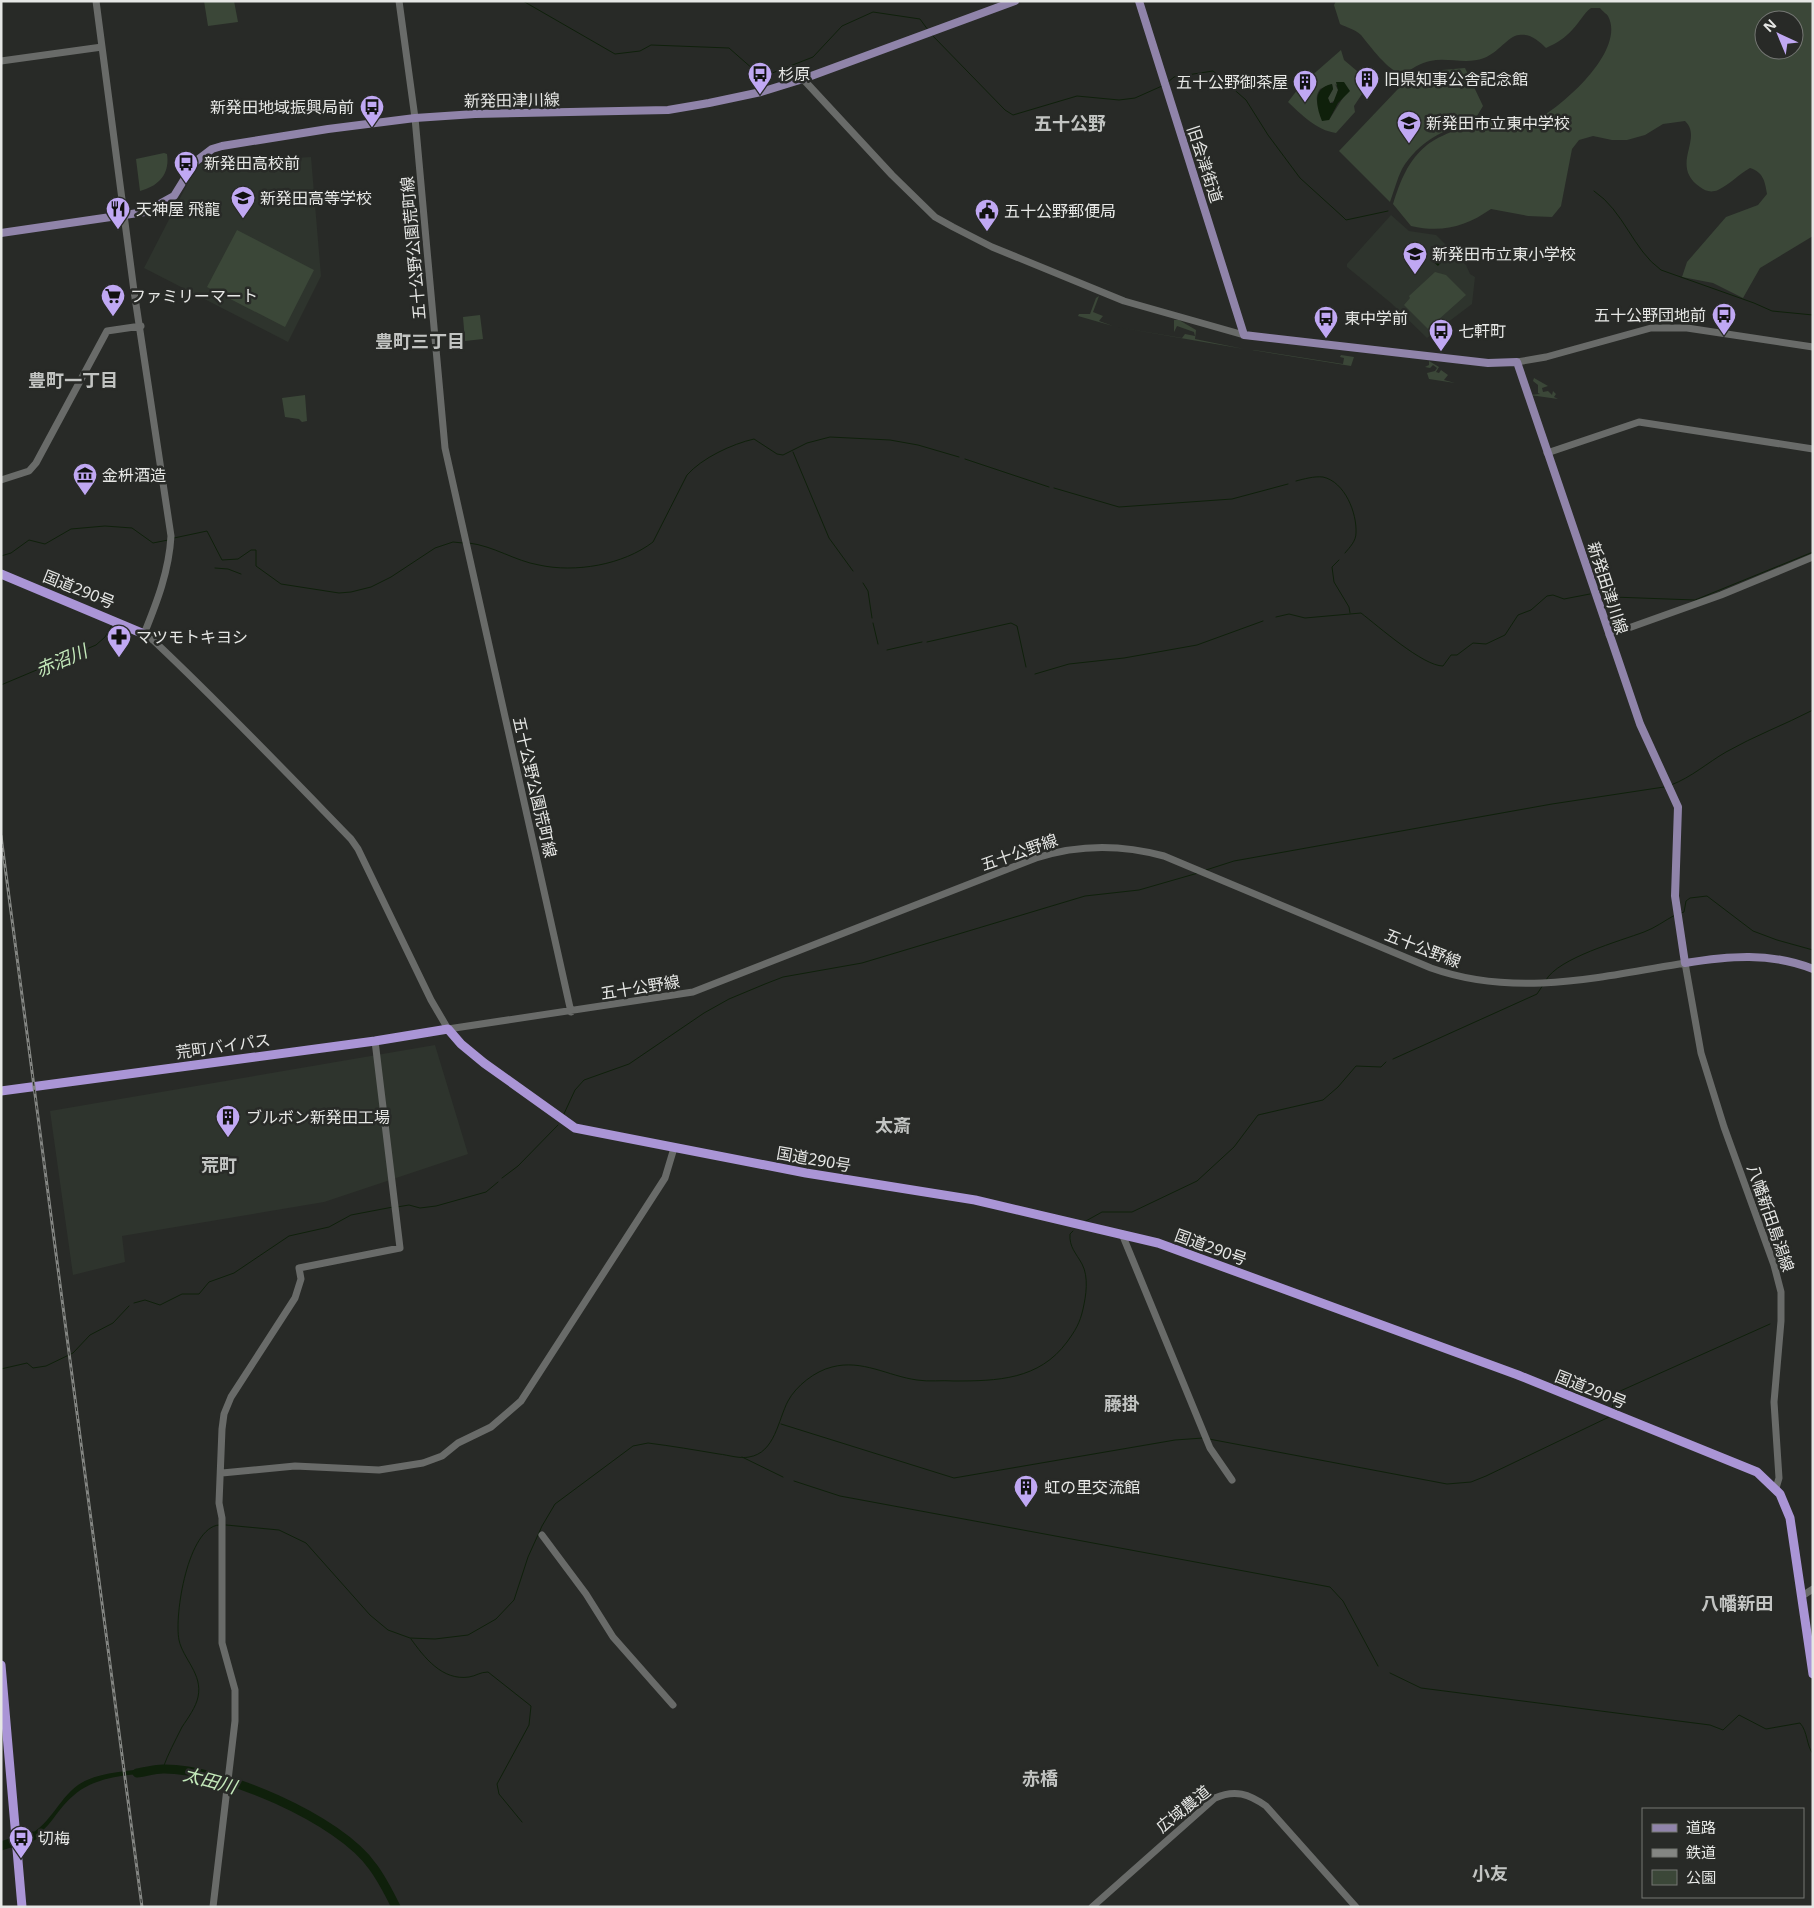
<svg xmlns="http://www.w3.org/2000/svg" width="1814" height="1908" font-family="'Noto Sans','Noto Sans JP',sans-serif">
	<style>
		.built { fill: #2e342d }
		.green { fill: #3b4738; fill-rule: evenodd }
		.water { fill: #0f200b }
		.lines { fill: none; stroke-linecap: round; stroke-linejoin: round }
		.stream { stroke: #0f200b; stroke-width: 1 }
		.river { stroke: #0f200b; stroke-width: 9 }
		.secondary { stroke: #696b69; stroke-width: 7 }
		.primary { stroke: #9084aa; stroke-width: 8 }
		.highway { stroke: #aa95d6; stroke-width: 9 }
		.rail-casing { stroke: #848683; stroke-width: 3 }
		.rail { stroke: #282a27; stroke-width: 1; stroke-dasharray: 4; stroke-linecap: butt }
		.labels { text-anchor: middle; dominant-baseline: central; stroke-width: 5; stroke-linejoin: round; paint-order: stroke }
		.poi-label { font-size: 16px; fill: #e6e7e5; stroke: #282a27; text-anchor: start }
		.street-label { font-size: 16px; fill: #e6e7e5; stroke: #282a27 }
		.neighbourhood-label { font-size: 18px; font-weight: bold; fill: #c2c4c2; stroke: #282a27 }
		.water-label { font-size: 18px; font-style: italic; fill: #c4eabb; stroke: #282a27 }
	</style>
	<rect width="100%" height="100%" fill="#282a27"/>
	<!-- built -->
	<path class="built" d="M311,157L321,276L288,342L144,268L194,171L200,164Z
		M1391,215L1409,231L1436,235L1466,265L1470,274L1475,277L1472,304L1427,338L1391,303L1347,267V264Z
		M435,1045L468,1154L324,1202L122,1236L125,1262L73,1275L50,1111Z"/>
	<!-- green -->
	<path class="green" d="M204,1H234L238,22L208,26Z
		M1336,1H1813V236L1760,268L1743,298L1713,283L1682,277L1687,262L1726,217L1758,205L1767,194C1765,181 1763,172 1750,168C1739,174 1729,185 1718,190C1711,193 1705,191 1700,187C1669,165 1704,139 1685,121L1663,124L1645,135L1627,140H1612L1593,136L1579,140L1572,149L1561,206L1552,217L1528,216L1491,209C1465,227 1442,233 1411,226L1393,204C1400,182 1408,160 1427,145C1438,136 1472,122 1487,122C1497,122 1512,131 1520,128C1551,118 1628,53 1608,16C1607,14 1602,11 1600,8H1591C1583,14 1580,22 1573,29C1565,38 1557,43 1546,48C1539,41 1530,33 1519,35C1508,36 1498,53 1484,58C1466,65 1448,57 1430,61C1420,63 1411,69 1403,75C1388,71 1370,46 1361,35C1356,30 1346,27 1340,24L1334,5ZM1764,20H1794V50H1764Z
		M1341,50L1344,60L1370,82L1354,106L1355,112L1336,133C1316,130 1302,115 1288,102L1301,85ZM1332,84L1333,89L1328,98L1330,103L1336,100L1338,90L1335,84L1346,93L1329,120C1320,112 1312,100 1320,89Z
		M1465,68L1483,106L1474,121C1445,128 1418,142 1402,169C1397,179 1394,191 1390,202L1339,151L1397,90L1419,72Z
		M164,153L167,154C170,174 159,186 140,191L136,159Z
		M237,230L314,270L285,327L207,287Z
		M1435,272L1446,275L1466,295L1428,329L1404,305L1410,298L1409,296Z
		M1099,296L1093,312L1103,316L1099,321L1113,326L1078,316L1079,314H1090L1096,298Z
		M480,315L483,339L465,341L463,317Z
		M1174,320H1179L1196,330L1195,339L1244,349L1117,327L1182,338L1185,334L1195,336L1194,332L1177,326L1174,332Z
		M1252,350H1254L1343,364L1344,358L1340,357L1341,355L1354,357L1351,366Z
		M1429,361L1439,367L1436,372L1439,373L1441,370L1448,375L1444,380L1455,383L1429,379L1427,373L1435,371L1437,368L1433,365L1430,368L1425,367L1429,365Z
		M1534,378L1548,386L1542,388L1543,392L1548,391L1552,395L1553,391L1556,394L1554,397L1558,399L1530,395L1540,394L1538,393V385L1533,381Z
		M305,395L307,421L302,422L299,419L285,417L282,398Z"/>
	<!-- water -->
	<path class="water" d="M1336,82H1344L1350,91L1338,103L1329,120L1322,121C1316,106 1312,88 1332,84L1333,89L1328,98L1330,103H1333L1338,90Z
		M1442,246L1450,252L1438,266L1431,260Z
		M146,1768L147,1774C123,1774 91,1779 73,1796C52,1814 52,1831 22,1843V1838C49,1829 57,1800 78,1785C97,1772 125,1772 146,1768Z"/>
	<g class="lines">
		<!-- stream -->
		<path class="stream" d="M523,1L615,54L640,51L651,45L729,48L762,77L813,57L842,26L873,12L920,19L928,30
			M932,35L1005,110L1013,115L1077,96L1119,100L1135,98L1162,86
			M1168,82L1174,77L1213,71L1246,100L1268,135L1300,178L1343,217L1346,220L1388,211
			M1594,191C1624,211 1633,250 1661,270L1754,303L1772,311L1813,315
			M793,452L829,538L853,571
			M965,459L1049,487
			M1296,481C1304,479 1314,476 1323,477C1345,482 1357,513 1356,533C1356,541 1350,547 1345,553
			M1054,488L1119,507L1232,499L1288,484
			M174,538L207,531L222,560L238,559L251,550H256V566L281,584L339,593L351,592L371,587L391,577L435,548L453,542L463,543
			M469,543C494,546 515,561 539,565C575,573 623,565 653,542L687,475C702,458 732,444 754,439L777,454L783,455L807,443L830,437L890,440L918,445L959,457
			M1,556L11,553L29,540L45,544L71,529L105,526L132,528L153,543L168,540
			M1339,560L1332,567L1334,582L1349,607L1350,613
			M215,568L228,569L241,574
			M863,583L868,591L872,618
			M1602,595L1613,597L1695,600L1813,552
			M1276,617L1289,614L1305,618L1361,613C1378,626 1423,666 1443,666L1451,655H1457L1473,643L1486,644L1505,635L1518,615L1531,610L1547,596L1553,595L1564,599L1590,594
			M873,623L878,644
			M927,642L1011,623L1017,626L1026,667
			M887,650L922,642
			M1035,674L1069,664L1124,658L1197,645L1263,621
			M1,685L96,645L105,637L112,625
			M1671,785C1692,777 1707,763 1726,752C1754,736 1784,725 1813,710
			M1206,870L1234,861L1323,845L1552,804L1664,787
			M1681,913L1684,912L1686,901L1690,898L1707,896L1753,931L1777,940L1813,950
			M1546,980C1558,958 1620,941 1644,932C1655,928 1664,921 1675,915
			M1393,1059L1537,994L1543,985
			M563,1116L575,1090L584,1080L629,1064L704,1013L729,999L765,984L783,977L862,963L1085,896L1139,890L1198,873
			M502,1178L518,1166L558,1125
			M397,1207L409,1205L420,1208L436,1206L486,1192L498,1182
			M1084,1222L1102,1212H1132L1197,1181L1234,1147L1258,1115L1323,1100L1338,1087L1356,1066L1381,1067L1386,1062
			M134,1303L145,1300L160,1305L182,1294H199L209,1282L234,1273L289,1236L329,1227L351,1215L393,1207
			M1,1369L27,1363L33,1368L46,1366L73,1353L90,1335L113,1323L129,1306
			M1612,1409L1614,1396L1618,1392L1770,1324
			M781,1424L954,1478L1175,1440L1203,1438
			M1209,1439L1447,1484L1471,1482L1486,1476L1609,1417
			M742,1457L783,1477
			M794,1481L840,1496L1330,1587L1343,1601L1378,1666
			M226,1525L279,1530L306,1543L370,1615L388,1630L410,1638L435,1639L468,1635L496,1619L514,1600L528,1557L542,1526L555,1504L633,1446L648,1443C672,1446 695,1450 719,1454C728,1455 740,1459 749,1457C775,1453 778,1420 788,1401C796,1386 815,1371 832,1367C862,1359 888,1376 917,1380C929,1382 942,1380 954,1381C997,1381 1039,1380 1067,1342C1075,1331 1080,1323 1083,1309C1086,1296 1089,1277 1082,1264C1076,1253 1069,1247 1070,1234L1073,1231
			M411,1639C424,1657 442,1681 469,1677C476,1676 480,1672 488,1672L531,1706L529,1725L497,1784L499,1794L522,1822
			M1390,1673L1421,1688L1710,1725L1723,1730L1739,1715L1766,1729L1800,1723C1808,1732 1806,1745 1813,1754
			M163,1768C168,1754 175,1741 182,1727C188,1718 196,1707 198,1697C203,1674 183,1659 179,1640C174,1615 188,1527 219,1525"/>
		<!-- river -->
		<path class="river" d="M137,1773C145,1772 155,1769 163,1769C221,1768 340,1819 373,1867C382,1879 389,1893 396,1907
			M1,1846L33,1836"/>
		<!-- secondary -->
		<path class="secondary" d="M96,1L134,291L171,536C169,571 157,602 144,634L154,641C222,705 286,772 351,839L358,849L431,1000L448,1029L693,992L1036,858C1079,844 1120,844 1164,856L1431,968C1515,998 1600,977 1685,963L1701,1053L1724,1127L1774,1265L1781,1292V1321L1774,1402L1779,1478L1776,1488
			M399,1L415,118L445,448L571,1012
			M1,61L102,47
			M803,79L892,175L935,217L953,227L992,247L1124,301L1244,335
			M1517,362L1546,357L1651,328H1687L1813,347
			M1547,453L1639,422L1813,449
			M1,480L29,471L36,463L107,331L141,326
			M1609,635L1721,595L1813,557
			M1122,1234L1210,1448L1232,1480
			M222,1473L295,1466L379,1470L423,1463L442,1456L458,1443L491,1427L521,1401L665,1178L674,1148
			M542,1535L586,1594L613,1637L673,1705
			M1802,1596L1813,1589
			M213,1907L235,1721V1690L222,1643V1518L219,1503L222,1429L224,1414L231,1397L295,1298L301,1279L299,1268L400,1248L375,1041
			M1092,1907L1215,1798C1235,1789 1249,1794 1266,1806L1356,1907"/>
		<!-- primary -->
		<path class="primary" d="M1139,1L1244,335L1488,363L1517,362L1640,724L1678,807L1675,896L1685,963C1729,956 1770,952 1813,969
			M1,233L145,212L174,196L195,162L212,149L222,146L328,129L415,118L475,114L668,110L709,103L761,92L803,79L1015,1"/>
		<!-- highway -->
		<path class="highway" d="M1,574L144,634
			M1,1091L375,1041L448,1029L461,1044L484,1063L575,1128L806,1173L975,1200L1158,1243L1518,1375L1757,1472L1780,1494L1790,1518L1813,1674
			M1,1665L22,1907"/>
		<defs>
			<path id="rail" d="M1,836L142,1907"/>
		</defs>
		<!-- rail casing -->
		<use href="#rail" class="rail-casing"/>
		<!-- rail -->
		<use href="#rail" class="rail"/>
	</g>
	<!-- icons -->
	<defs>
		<symbol id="bus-pin" viewBox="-11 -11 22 30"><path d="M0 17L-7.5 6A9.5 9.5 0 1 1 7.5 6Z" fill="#c0a8f3" stroke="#282a27"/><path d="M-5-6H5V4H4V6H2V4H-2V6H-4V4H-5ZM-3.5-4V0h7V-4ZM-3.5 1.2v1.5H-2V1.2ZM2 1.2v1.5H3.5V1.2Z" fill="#111"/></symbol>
		<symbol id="building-pin" viewBox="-11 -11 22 30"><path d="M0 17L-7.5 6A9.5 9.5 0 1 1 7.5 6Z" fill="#c0a8f3" stroke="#282a27"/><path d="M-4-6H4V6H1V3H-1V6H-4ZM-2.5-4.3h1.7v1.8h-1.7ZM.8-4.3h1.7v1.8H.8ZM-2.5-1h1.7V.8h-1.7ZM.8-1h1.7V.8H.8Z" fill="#111"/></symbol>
		<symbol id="school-pin" viewBox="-11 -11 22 30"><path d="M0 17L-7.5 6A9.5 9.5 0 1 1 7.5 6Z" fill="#c0a8f3" stroke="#282a27"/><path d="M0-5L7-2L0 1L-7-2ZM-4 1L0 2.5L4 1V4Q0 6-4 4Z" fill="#111"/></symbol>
		<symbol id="restaurant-pin" viewBox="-11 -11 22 30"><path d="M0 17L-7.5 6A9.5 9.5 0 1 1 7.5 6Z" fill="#c0a8f3" stroke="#282a27"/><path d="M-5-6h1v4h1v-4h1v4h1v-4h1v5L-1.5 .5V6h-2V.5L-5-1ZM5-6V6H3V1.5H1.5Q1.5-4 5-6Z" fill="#111"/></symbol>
		<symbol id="civic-pin" viewBox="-11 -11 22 30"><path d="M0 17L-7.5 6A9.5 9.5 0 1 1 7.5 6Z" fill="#c0a8f3" stroke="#282a27"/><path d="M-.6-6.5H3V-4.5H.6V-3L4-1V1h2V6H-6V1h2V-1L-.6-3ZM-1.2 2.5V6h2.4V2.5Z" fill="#111"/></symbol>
		<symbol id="supermarket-pin" viewBox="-11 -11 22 30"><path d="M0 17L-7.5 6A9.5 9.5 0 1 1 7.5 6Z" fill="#c0a8f3" stroke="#282a27"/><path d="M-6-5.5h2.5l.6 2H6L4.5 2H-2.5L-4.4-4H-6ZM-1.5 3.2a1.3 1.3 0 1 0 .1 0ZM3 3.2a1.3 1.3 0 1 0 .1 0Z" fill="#111"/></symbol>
		<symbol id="museum-pin" viewBox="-11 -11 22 30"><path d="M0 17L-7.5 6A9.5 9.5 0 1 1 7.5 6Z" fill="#c0a8f3" stroke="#282a27"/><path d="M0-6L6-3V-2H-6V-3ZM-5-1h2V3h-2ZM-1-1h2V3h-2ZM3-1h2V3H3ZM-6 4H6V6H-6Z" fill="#111"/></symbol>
		<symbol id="pharmacy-pin" viewBox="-11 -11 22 30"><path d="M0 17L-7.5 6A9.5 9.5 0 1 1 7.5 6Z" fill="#c0a8f3" stroke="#282a27"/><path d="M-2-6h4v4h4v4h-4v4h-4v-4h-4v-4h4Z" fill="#111"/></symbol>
	</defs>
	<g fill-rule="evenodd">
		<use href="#bus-pin" x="746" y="60" width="28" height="38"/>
		<use href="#building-pin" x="1353" y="65" width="28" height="38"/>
		<use href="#building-pin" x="1291" y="68" width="28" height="38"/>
		<use href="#bus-pin" x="358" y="93" width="28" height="38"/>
		<use href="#school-pin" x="1395" y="109" width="28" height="38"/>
		<use href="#bus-pin" x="172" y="149" width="28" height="38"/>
		<use href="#school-pin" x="229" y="184" width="28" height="38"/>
		<use href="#restaurant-pin" x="104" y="195" width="28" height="38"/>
		<use href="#civic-pin" x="973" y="197" width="28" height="38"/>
		<use href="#school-pin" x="1401" y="240" width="28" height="38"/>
		<use href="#supermarket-pin" x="99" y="282" width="28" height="38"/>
		<use href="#bus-pin" x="1710" y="301" width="28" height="38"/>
		<use href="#bus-pin" x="1312" y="304" width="28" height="38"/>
		<use href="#bus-pin" x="1427" y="317" width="28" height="38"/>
		<use href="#museum-pin" x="71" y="461" width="28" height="38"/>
		<use href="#pharmacy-pin" x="105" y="623" width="28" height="38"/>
		<use href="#building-pin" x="214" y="1103" width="28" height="38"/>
		<use href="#building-pin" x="1012" y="1473" width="28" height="38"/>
		<use href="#bus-pin" x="7" y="1824" width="28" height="38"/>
	</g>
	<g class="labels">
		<!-- poi labels -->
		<g class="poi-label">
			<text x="778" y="74">杉原</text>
			<text x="1384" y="79">旧県知事公舎記念館</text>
			<text x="1288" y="82" text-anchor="end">五十公野御茶屋</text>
			<text x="354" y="107" text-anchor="end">新発田地域振興局前</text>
			<text x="1426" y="123">新発田市立東中学校</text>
			<text x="204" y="163">新発田高校前</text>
			<text x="260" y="198">新発田高等学校</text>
			<text x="136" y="209">天神屋 飛龍</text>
			<text x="1004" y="211">五十公野郵便局</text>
			<text x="1432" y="254">新発田市立東小学校</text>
			<text x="130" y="296">ファミリーマート</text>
			<text x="1706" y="315" text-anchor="end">五十公野団地前</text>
			<text x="1344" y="318">東中学前</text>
			<text x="1458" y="331">七軒町</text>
			<text x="102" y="475">金枡酒造</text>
			<text x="136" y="637">マツモトキヨシ</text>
			<text x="246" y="1117">ブルボン新発田工場</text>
			<text x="1044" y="1487">虹の里交流館</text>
			<text x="38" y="1838">切梅</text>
		</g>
		<!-- street labels -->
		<g class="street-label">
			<text transform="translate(512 100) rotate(-1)">新発田津川線</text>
			<text transform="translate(1205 164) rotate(72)">旧会津街道</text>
			<text transform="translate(413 248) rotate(-95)">五十公野公園荒町線</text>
			<text transform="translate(1608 588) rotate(72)">新発田津川線</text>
			<text transform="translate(79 589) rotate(22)">国道290号</text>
			<text transform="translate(535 787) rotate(77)">五十公野公園荒町線</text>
			<text transform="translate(1019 852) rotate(-19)">五十公野線</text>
			<text transform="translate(1423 948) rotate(21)">五十公野線</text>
			<text transform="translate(640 987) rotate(-9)">五十公野線</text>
			<text transform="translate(223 1046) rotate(-8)">荒町バイパス</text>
			<text transform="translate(814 1159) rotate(10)">国道290号</text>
			<text transform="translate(1771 1218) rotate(71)">八幡新田島潟線</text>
			<text transform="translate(1211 1247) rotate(20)">国道290号</text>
			<text transform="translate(1591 1389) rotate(22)">国道290号</text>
			<text transform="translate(1183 1809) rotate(-39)">広域農道</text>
		</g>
		<!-- neighbourhood labels -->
		<g class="neighbourhood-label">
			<text x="1070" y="123">五十公野</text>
			<text x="420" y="341">豊町三丁目</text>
			<text x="73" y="380">豊町一丁目</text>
			<text x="893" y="1125">太斎</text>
			<text x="219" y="1165">荒町</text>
			<text x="1122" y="1403">藤掛</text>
			<text x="1737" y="1603">八幡新田</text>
			<text x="1040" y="1778">赤橋</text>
			<text x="1490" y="1873">小友</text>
		</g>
		<!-- water labels -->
		<g class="water-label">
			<text transform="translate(61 660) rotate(-23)">赤沼川</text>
			<text transform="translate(210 1780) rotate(15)">太田川</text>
		</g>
	</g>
	<!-- border -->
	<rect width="1814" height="1908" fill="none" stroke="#e6e7e5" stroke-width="5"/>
	<!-- legend -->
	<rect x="1642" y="1808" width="162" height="90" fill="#282a27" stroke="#747673"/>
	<rect x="1652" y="1824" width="25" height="8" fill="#9084aa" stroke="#747673"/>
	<text x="1686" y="1833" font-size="15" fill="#e6e7e5">道路</text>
	<rect x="1652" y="1849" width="25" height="8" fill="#848683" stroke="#747673"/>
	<text x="1686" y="1858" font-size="15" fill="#e6e7e5">鉄道</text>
	<rect x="1652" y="1870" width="25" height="15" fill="#3b4738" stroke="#747673"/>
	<text x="1686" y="1883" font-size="15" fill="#e6e7e5">公園</text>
	<!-- north arrow -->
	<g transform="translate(1779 35) rotate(316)"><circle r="24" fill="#282a27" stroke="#747673"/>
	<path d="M0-4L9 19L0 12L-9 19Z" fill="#c0a8f3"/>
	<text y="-8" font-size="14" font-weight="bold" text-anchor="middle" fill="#e6e7e5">N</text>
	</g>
</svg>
